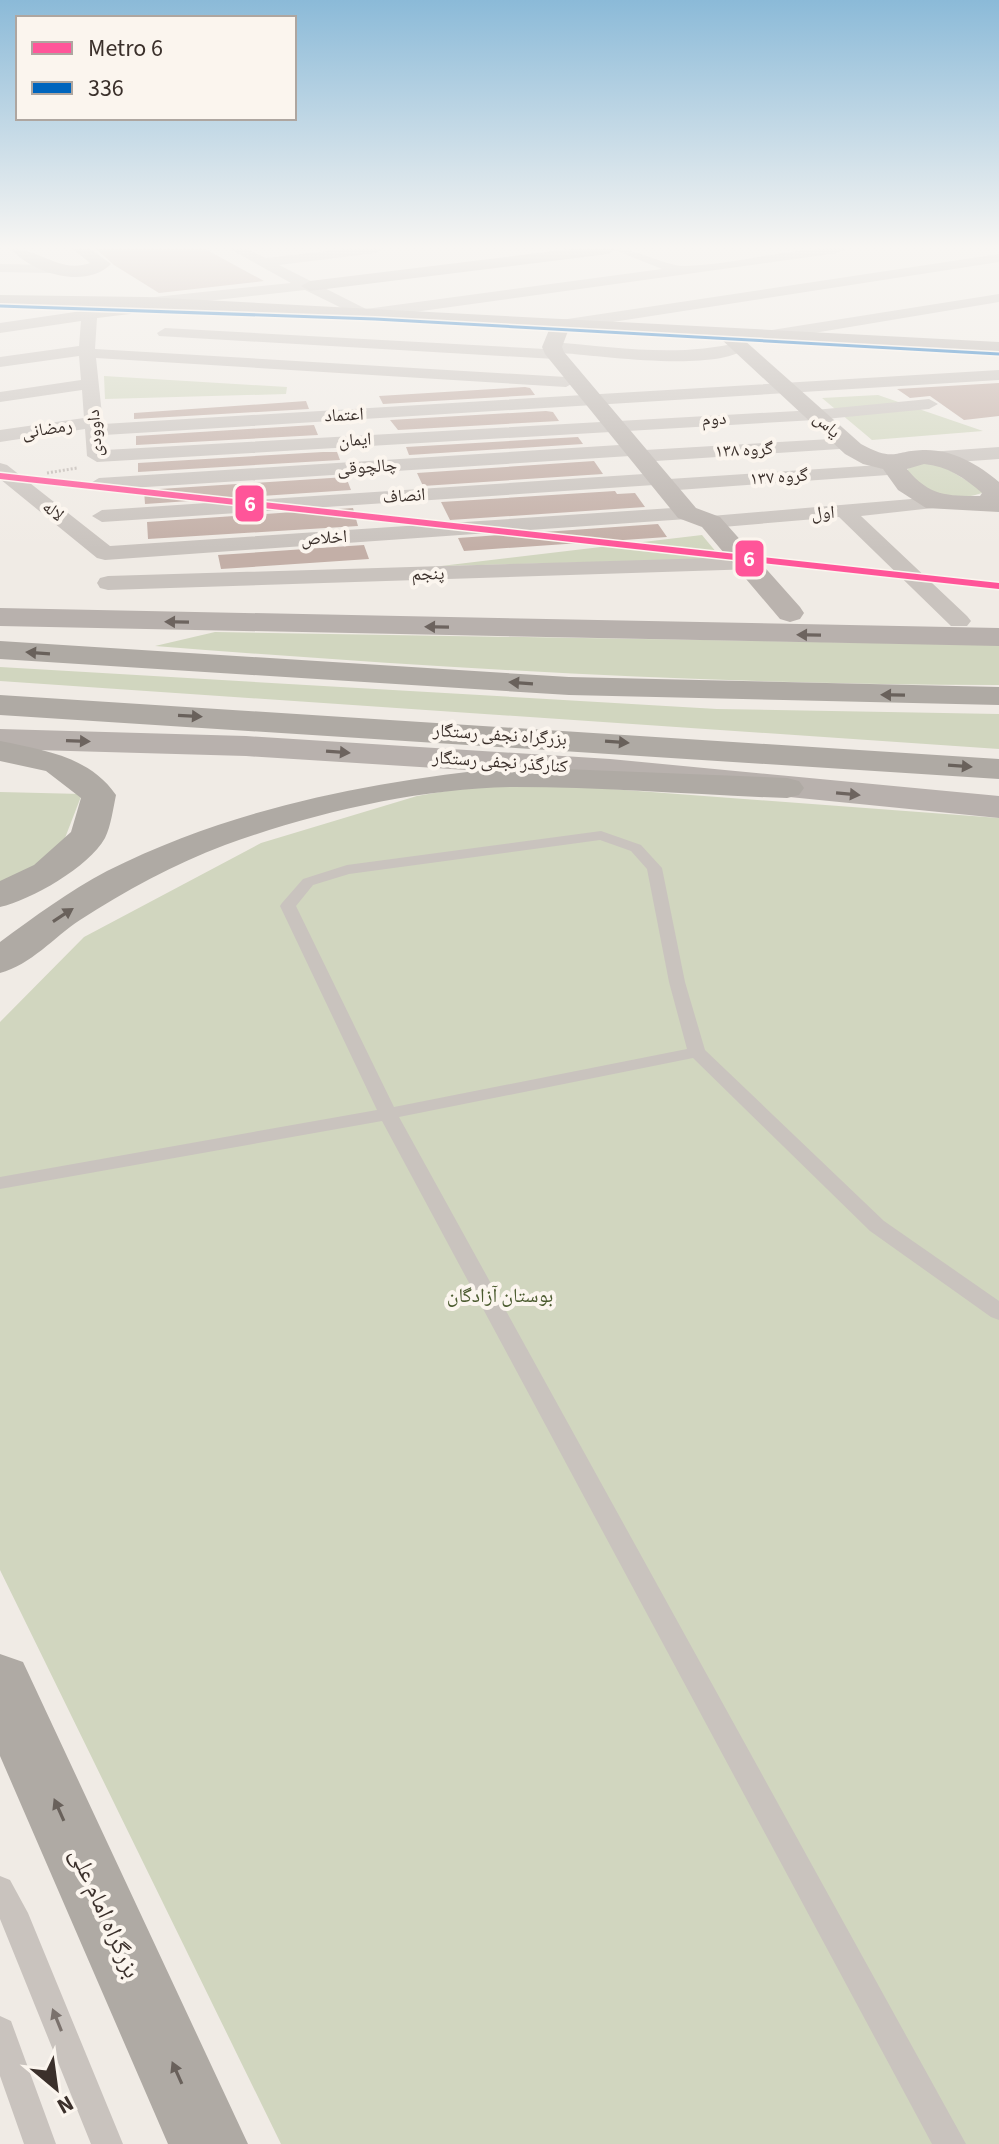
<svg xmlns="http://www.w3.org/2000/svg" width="999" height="2144" font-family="'Source Sans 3','Noto Naskh Arabic',sans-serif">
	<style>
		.green { fill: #d1d6bf }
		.building { fill: #c3afa7 }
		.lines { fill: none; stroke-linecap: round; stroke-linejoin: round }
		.path { stroke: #c2bbb6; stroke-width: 3; stroke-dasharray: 2 2; stroke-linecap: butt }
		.lane { fill: #c9c3be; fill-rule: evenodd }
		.street { fill: #c9c3be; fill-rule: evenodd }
		.secondary { fill: #bab3ae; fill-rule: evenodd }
		.primary { fill: #b8b1ad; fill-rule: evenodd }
		.highway { fill: #afaaa4; fill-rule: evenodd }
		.bus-1-casing { stroke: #fbf5ee; stroke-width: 6 }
		.bus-1 { stroke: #0065bd; stroke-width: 3 }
		.metro-1-casing { stroke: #fbf5ee; stroke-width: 9 }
		.metro-1 { stroke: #f59; stroke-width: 6 }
		.oneway { fill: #6d645f }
		.oneway2 { fill: #69615b }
		.oneway3 { fill: #7b726d }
		.labels { text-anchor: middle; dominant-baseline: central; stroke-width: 8; stroke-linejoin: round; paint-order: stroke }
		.far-street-label { font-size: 18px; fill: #3b302b; stroke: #fbf5ee }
		.park-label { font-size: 20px; fill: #4a5a2e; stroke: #fbf5ee }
		.near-street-label { font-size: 24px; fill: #3b302b; stroke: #fbf5ee }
		.line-badge { stroke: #fbf5ee; stroke-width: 3 }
		.badge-label { font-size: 22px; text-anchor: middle; font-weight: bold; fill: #fff }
	</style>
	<rect width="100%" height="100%" fill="#f0ebe5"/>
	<!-- green -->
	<path class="green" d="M104,376L287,387L286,394L105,399Z
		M878,395L983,431L872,440L822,398Z
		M920,462H936L982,490V493C953,503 926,498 907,472L909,467Z
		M702,535L722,559L441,566Z
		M215,632L999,645V685C717,685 436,668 155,646Z
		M0,667L717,709L999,714V749L0,681Z
		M505,781L999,818V2144H281L0,1570V1022L84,937L261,843L417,796Z
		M0,792L82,794L65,838L26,877L0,888Z"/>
	<!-- building -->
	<path class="building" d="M96,249H205L264,281L159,293L114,265Z
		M999,383V416L964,420L930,396L910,398L897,389Z
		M525,387L530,388L535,395L383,404L379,396Z
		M306,401L309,409L134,419V413Z
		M546,411L553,412L559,421L398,430L390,420Z
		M314,425L318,435L136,445V436Z
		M578,437L583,444L409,455L406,447Z
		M323,452H337L340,460L138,472V463Z
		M594,461L603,474L423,486L417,473Z
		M346,477L351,490L145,504L144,490Z
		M615,491L617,494L635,493L645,507L450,520L441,502Z
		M353,508L358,526L148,539L147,522Z
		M658,524L667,537L464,551L458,538Z
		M364,545L369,559L221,569L218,555Z"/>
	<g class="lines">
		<!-- path -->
		<path class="path" d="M47,473L77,468"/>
		<!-- lane -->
		<path class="lane" d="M601,831L641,845L662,868L685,982L705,1050L884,1221L999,1301V1320L991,1317L870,1231L693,1058L399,1117L966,2144H932L382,1121L0,1189V1177L377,1110L280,906L282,903L303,879L347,865ZM600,840L631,851L647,869L669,982L687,1049L394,1107L296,906L313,885L349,874Z
			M0,1876L10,1880L28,1913L123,2144H91L0,1919Z
			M0,2016L11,2021L56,2144H24L0,2076Z"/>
		<!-- street -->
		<path class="street" d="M230,249H247L266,258L345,249H383L376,253L279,265L366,309L662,269L612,249C640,249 665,266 684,266C738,265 790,246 845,249L838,253L364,319L305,290L145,308L137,303L145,298L291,283Z
			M999,254V262L561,330L553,325L561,320Z
			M0,264L50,265L57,269L50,273L0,272Z
			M999,294V302L772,340L764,335L772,330Z
			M90,303L98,309L130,304L138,309L130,314L97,318L95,349L566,377L575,382L566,387L96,358L103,424L999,370V380L104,435L105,450L815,410L929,399L938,404L929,409L815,420L97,462L87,456L85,429L0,442V430L84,418L82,390L0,402V392L81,380L79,356L0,367V357L79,346L81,321L0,333V323L82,311L85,305Z
			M165,328L545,349L546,344L552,342C615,347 678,358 740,342L748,347C719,373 602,356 562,353L561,357L555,359L159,336L157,333Z
			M848,438L857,444L855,448L640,462L630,456L99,490L89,484L99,478L635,444L645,450Z
			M999,447V459L929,464L919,458L929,452Z
			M0,463L7,465L110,546L687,507L697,513L687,519L105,560L97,558L0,479Z
			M895,464L905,470L902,474L664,491L654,485L102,522L92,516L102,510L659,473L669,479Z
			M935,497L945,503L942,507L861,516L967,616L971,621L967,626H951L839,517L711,528L700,522L711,516Z
			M747,557L758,564L755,569L108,590L100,588L97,583L100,578L108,576Z"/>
		<!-- secondary -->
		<path class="secondary" d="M11,249C40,248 59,274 90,263L73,249H91L111,264C85,290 32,273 11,249Z
			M570,249H616L608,254L310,291L301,286L310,281Z
			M0,295L145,297L999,342V354L744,340L861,444C896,463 893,450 926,450C954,450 979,465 999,482V512L926,508L898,490L883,469L863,464L845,454L721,339L568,331L562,347L564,352L696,508L720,517L800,607L804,613L800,619L790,622L780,619L702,527L678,518L545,354L542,347L549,330L145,309L0,307ZM924,464C947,466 965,478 982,493L980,496C947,496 929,496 907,469Z"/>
		<!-- primary -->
		<path class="primary" d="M0,608L999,628V646L0,626Z
			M0,729L246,736L610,759L999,796V818L610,779L246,756L0,749Z"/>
		<!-- highway -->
		<path class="highway" d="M0,641L569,677L999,687V705L569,695L0,659Z
			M0,695L999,759V779L0,715Z
			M0,741C43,750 89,756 116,795C113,809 111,826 105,838C89,867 31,900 0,907V881L34,865L71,832L81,798L46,771L0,761Z
			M513,767L787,778L799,781L804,788L799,795L787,798C697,795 605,787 515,787C421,788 313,813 225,845C174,864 125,891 80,920C54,937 31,965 0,973V942C34,917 69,891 107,871C235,807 372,781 513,767Z
			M0,1654L23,1662L248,2144H168L0,1756Z"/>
		<defs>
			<path id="bus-1" d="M0,306L375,319L999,354"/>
		</defs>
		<!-- bus-1 casing -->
		<use href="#bus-1" class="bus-1-casing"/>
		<!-- bus-1 -->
		<use href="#bus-1" class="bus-1"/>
		<defs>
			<path id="metro-1" d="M0,476L999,586"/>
		</defs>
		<!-- metro-1 casing -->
		<use href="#metro-1" class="metro-1-casing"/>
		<!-- metro-1 -->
		<use href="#metro-1" class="metro-1"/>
	</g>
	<!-- one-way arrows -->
	<defs><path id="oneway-solid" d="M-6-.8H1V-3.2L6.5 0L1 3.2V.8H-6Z" transform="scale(2)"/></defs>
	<g class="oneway">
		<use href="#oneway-solid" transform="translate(177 622) rotate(-179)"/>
		<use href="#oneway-solid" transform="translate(437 627) rotate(-179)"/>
		<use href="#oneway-solid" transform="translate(809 635) rotate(-179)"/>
		<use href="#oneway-solid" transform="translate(78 741) rotate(2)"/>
		<use href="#oneway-solid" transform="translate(338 752) rotate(4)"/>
		<use href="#oneway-solid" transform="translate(848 794) rotate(5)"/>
	</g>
	<g class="oneway2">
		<use href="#oneway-solid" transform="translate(38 653) rotate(-176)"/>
		<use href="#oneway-solid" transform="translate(521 683) rotate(-176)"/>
		<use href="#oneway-solid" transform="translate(893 695) rotate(-179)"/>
		<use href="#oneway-solid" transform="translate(190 716) rotate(3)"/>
		<use href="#oneway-solid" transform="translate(617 742) rotate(4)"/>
		<use href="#oneway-solid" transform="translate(960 766) rotate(4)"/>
		<use href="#oneway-solid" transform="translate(63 915) rotate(-33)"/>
		<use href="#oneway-solid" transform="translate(59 1810) rotate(-114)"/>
		<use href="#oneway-solid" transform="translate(177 2073) rotate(-114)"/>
	</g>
	<use class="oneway3" href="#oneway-solid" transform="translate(57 2020) rotate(-112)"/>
	<!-- sky -->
	<linearGradient id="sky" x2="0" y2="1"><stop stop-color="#8bbad8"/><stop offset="0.45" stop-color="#f8f6f3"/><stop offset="1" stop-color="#f8f6f3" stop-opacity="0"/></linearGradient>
	<rect width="999" height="549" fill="url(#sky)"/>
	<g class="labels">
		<!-- far-street labels -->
		<g class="far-street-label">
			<text transform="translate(344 415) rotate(-3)">اعتماد</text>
			<text transform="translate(714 419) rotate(-3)">دوم</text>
			<text transform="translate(827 425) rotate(42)">یاس</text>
			<text transform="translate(47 429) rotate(-9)">رمضانی</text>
			<text transform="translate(95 433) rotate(-94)">داوودی</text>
			<text transform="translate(355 440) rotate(-4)">ایمان</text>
			<text transform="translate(744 450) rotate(-3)">گروه ۱۳۸</text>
			<text transform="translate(367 467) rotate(-4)">چالچوقی</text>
			<text transform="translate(779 477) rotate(-4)">گروه ۱۳۷</text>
			<text transform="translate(404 496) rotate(-4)">انصاف</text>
			<text transform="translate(53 511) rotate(38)">لاله</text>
			<text transform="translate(823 513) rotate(-4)">اول</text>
			<text transform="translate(324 538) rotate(-4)">اخلاص</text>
			<text transform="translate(428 574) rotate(-2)">پنجم</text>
			<text transform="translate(500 735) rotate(4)">بزرگراه نجفی رستگار</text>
			<text transform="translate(500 762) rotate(4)">کنارگذر نجفی رستگار</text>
		</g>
		<!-- park labels -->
		<g class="park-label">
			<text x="500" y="1296">بوستان آزادگان</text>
		</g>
		<!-- near-street labels -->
		<g class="near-street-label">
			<text transform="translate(105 1913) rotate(66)">بزرگراه امام علی</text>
		</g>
	</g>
	<g class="line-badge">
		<rect x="234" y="484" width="31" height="39" rx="8" fill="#f59"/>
		<rect x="734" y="539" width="31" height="39" rx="8" fill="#f59"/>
	</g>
	<g class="badge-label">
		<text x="250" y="511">6</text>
		<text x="749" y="566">6</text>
	</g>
	<!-- legend -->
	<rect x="16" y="16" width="280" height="104" fill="#fbf5ee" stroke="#aea6a0" stroke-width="2"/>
	<rect x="32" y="42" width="40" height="12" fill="#ff5599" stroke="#aea6a0" stroke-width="2"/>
	<text x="88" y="56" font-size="24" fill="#3b302b">Metro 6</text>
	<rect x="32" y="82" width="40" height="12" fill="#0065bd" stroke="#aea6a0" stroke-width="2"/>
	<text x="88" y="96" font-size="24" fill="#3b302b">336</text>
	<!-- north arrow -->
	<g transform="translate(56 2088) rotate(151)" stroke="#fbf5ee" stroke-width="6" paint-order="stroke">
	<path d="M0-6L14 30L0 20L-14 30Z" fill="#3b302b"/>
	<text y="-12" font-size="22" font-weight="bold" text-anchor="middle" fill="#3b302b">N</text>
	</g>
</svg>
